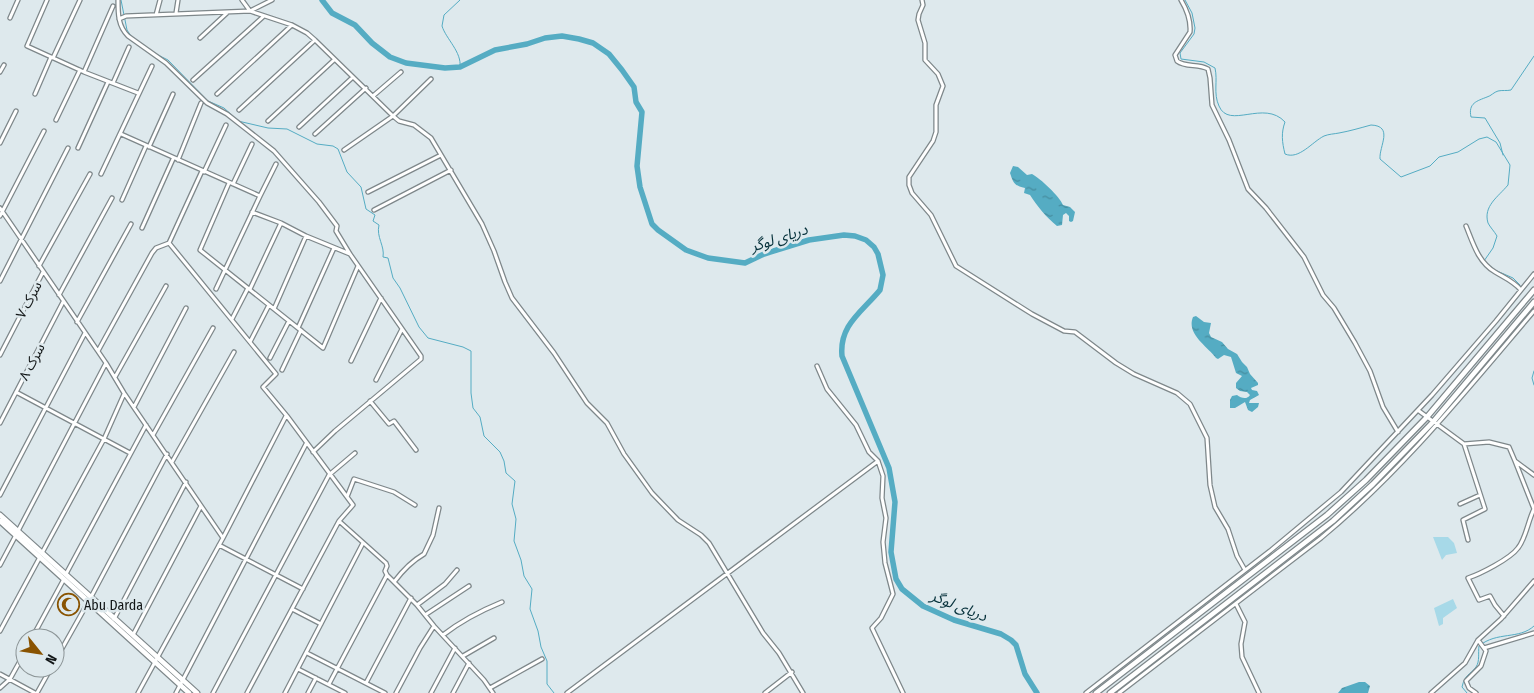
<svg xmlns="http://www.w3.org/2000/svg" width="1534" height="693" font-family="'Fira Sans Condensed','Noto Sans Arabic',sans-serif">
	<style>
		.grass { fill: #a7d9e8 }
		.water { fill: url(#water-ripples) }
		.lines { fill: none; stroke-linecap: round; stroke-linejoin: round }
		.stream { stroke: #55acc3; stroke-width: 1 }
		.river { stroke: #55acc3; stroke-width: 5.5 }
		.street-casing { stroke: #7e878a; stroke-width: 5.5 }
		.secondary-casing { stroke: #7e878a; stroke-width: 7 }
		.street { stroke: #fff; stroke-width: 3 }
		.secondary { stroke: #fff; stroke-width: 4.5 }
		.labels { text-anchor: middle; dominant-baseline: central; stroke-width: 5; stroke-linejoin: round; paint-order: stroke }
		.street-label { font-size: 14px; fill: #121617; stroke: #dee9ed }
		.poi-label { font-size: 14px; fill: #121617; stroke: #dee9ed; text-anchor: start }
		.water-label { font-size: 15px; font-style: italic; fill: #07323c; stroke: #dee9ed }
	</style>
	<defs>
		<pattern id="water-ripples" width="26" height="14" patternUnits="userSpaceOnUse" patternTransform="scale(1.25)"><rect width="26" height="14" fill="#55acc3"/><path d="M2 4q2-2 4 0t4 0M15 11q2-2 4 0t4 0" fill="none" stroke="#458b9d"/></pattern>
	</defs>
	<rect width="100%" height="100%" fill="#dee9ed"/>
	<!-- grass -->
	<path class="grass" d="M1433,537H1448L1454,543L1457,553L1446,555L1442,560Z
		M1453,599L1457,608L1443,618V624L1439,626L1434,608Z"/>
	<!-- water -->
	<path class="water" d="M1013,166L1018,167L1027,175L1032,174C1040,178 1060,197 1063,205L1070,207L1075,212L1073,221L1071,222L1069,221V216L1066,213L1063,215L1062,225L1057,226C1046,217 1038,207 1030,195L1024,193L1025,188C1014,186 1013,182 1010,173Z
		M1196,316L1204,322L1211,323L1209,333L1211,337L1222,342L1228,349L1237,354L1242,362L1247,367L1250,374L1258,383V385L1251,388L1252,390L1257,391L1259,395L1250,400L1249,403H1259L1258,407L1252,412L1248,410L1245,402L1235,408H1230V400L1232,396L1237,395C1241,398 1247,400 1250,395L1247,392L1240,391L1236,388V383L1242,376L1236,373L1231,357L1224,355L1218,359L1216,358C1207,346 1186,334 1193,317Z
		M1359,682H1365L1370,686L1368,693H1338L1342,688Z"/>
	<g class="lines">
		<!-- stream -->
		<path class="stream" d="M121,0L127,30L131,36L156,54L168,60L208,101L224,108L235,118
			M460,0L444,15L442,26C446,39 462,52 460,67
			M1185,0L1192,13L1195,28L1194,34L1180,53L1181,59L1204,62L1215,68C1218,81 1213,93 1219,106C1229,130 1264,99 1285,122C1281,133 1282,142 1285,154C1299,160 1312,142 1324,136C1329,134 1334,134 1339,133C1350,131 1360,128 1371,125C1394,126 1379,146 1380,159L1401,177L1430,166L1439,157L1458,152L1479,139L1487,137L1496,142L1510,165L1508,185C1498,197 1483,206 1488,223C1490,227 1494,231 1497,236L1493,248L1484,261
			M238,121L268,128L287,129L317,144L333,146L338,149L347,172L361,187L366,209L375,215L373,221L379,225C376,237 385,246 383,257L388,258L393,278L400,288L419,327L428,338L463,347L471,351V393L473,408L480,417L484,436L500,452L504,461L506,473L515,481L512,504L516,519L514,541L521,560L524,576L532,589L530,609L538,631L541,647L547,661V684L554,693
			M1503,155L1500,143L1485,118L1471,117C1468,103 1477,101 1487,97C1491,96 1494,92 1498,91C1502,90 1507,91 1511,90L1534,56
			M1487,264L1494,269
			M1497,271L1513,278L1520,285
			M1534,371L1532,378L1534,385
			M1467,693L1462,687C1465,674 1470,675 1476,667C1480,661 1478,653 1479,646C1497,631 1519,640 1534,626"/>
		<!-- river -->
		<path class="river" d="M322,0L332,13L355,25L372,43L390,57L406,63L445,68L460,67L495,50L527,44L545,38L562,36L579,39L593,43L609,54L622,70L634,87L636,102L642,112L637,166L640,187L652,224L658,230L686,250L708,258L745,263L764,254L809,240L844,235L855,236L866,240L874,247L878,254L883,275L880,290C862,312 839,325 842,356L889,468L895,502L891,552L896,579L902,589L923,606L954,620L1001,634L1011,640L1016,645L1025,674L1037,693"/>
		<defs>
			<path id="street" d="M47,0L27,46L84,72L138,93
				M118,0C118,14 118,26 128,36L166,63L207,103L227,114L274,151L319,202L337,226L336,231L350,254L421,356V359L335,431L313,452
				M242,0L250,11L272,0
				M922,0L923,5L919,14L918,20L925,43V60L938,74L943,86L936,105V132L933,141L909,177V185L912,193L931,215L956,266L1032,314L1064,331L1075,332L1116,363L1134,374L1177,393L1190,404L1207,438L1210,485L1215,507L1228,529L1237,556L1245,570
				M1181,0C1187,10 1191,20 1190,32L1175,55L1177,61C1186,68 1198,63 1208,69L1210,78L1212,105L1229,140L1248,189L1266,208L1304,257L1323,295L1334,308L1355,343L1370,371L1383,407L1398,432
				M176,13L178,0
				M156,15L160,0
				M10,18L18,0
				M119,19L126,16L250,11L292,25L307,33L315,40L393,116L399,121L414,125L431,138L482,224L494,251L505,282L512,298L554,353L587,403L607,423L624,454L652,493L678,520L701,535L709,543L763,633L779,653L803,693
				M200,38L227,13
				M53,58L80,0
				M0,72L4,65
				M84,72L113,6
				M193,80L264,16
				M113,83L129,47
				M35,94L51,57
				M217,94L292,25
				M373,96L401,72
				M239,110L315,40
				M56,120L80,70
				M268,121L334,60
				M299,127L353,77
				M121,134L260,196L216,289
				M315,134L366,88
				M0,143L16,111
				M149,147L173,94
				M78,148L108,82
				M344,150L393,116L431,79
				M178,160L201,103
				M204,172L226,125
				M101,174L152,66
				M229,183L200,250L323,348L358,266
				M233,184L252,144
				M368,192L441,155
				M260,196L276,164
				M122,200L146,146
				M0,208L106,363L124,393L223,538
				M374,210L451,170
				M252,212L281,223L306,236L350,254
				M0,216L44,131
				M1466,226C1473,243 1478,262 1495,272C1505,278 1513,281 1521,290
				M142,228L173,159
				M169,243L276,374L263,387L287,416L353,505L339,521L386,563L387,566L385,571L387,575L417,605L434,626L484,680L493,693
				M39,266L90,174
				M0,281L68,148
				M250,289L281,223
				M59,295L112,198
				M274,309L306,236
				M232,319L248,288
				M77,322L131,224
				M298,328L334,248
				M250,342L269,305
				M98,351L152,253L156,248L169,243L202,171
				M0,355L43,272
				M270,358L289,321
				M351,361L381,298
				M817,366L827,389L856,425L869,452L878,461L883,476L882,498L886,518L883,542L885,563L893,594L881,618L872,628L903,693
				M282,370L301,330
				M115,377L166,286
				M376,380L402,329
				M16,392L130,453
				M370,401L389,424L394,421L416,450
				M134,407L186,308
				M1419,411L1464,444L1489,442L1509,447L1515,461L1534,475
				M0,423L63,302
				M153,435L213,328
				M1464,444L1485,509L1463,520L1468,540
				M172,462L234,352
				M0,495L85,333
				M347,497L354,479L394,492L415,505
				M1460,504L1480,495
				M18,531L106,363
				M219,545L303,589
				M42,553L104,439L124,394
				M0,565L16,535
				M66,574L146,425
				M394,582C403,570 412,561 424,554L433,535L439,508
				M1236,604L1245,622L1241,644L1242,657L1259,693
				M417,605L445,584L457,570
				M292,609L321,624
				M425,615L469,586
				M1504,616L1495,605L1490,596L1479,600L1468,578C1480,574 1510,559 1518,548C1526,538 1528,521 1534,509L1515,461
				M114,619L186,482
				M0,631L40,557
				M133,635L201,506
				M443,635C461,621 480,611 502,602
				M32,638L64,579
				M1484,648L1534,633
				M307,653L385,693
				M463,656L494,638
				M55,661L91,597L167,454
				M298,669L345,693
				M0,674L35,693
				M366,683L411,598
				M329,684L387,575
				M0,688L10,679L25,652
				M490,688L542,659
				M37,693L51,668
				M138,693L223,538L286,416
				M176,693L306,444
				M213,693L329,475L355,453
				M247,693L339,521
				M285,693L363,543
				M308,693L316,678
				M396,693L420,648L434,626
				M431,693L455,648
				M453,693L469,663
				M567,693L878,461
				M765,693L792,672
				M1086,693L1270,551L1341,492L1432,395L1496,321L1534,274
				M1119,693L1321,538C1402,471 1466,391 1534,311
				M1431,693L1465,663L1478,640L1501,619L1534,581
				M1476,693L1469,688L1466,681L1481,666L1486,651L1478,640"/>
			<path id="secondary" d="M0,515L197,693
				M0,521L189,693
				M1096,693L1327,515L1366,480L1427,417L1534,290
				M1110,693L1333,521L1373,484L1433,422L1534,302"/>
		</defs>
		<!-- street casing -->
		<use href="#street" class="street-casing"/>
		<!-- secondary casing -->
		<use href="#secondary" class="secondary-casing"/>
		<!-- street -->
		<use href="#street" class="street"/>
		<!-- secondary -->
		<use href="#secondary" class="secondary"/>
	</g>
	<!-- icons -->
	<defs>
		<symbol id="mosque-ring" viewBox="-11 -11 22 22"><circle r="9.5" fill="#dee9ed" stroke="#895301" stroke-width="1.5"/><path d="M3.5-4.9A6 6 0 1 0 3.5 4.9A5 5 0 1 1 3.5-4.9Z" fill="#895301"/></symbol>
	</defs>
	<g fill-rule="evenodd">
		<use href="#mosque-ring" x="56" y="592" width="25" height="25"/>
	</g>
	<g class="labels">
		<!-- street labels -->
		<g class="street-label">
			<text transform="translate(29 300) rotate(-62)">سرک ۷</text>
			<text transform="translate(32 362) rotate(-62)">سرک ۸</text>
		</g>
		<!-- poi labels -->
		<g class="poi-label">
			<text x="84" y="605">Abu Darda</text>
		</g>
		<!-- water labels -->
		<g class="water-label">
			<text transform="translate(779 238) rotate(-18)">دریای لوگر</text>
			<text transform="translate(959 606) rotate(22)">دریای لوگر</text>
		</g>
	</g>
	<!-- north arrow -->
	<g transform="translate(40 653) rotate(120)"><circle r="24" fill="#dee9ed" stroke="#8c9597"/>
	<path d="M0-4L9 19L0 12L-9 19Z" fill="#895301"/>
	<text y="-8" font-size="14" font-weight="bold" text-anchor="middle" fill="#121617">N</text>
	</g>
</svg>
